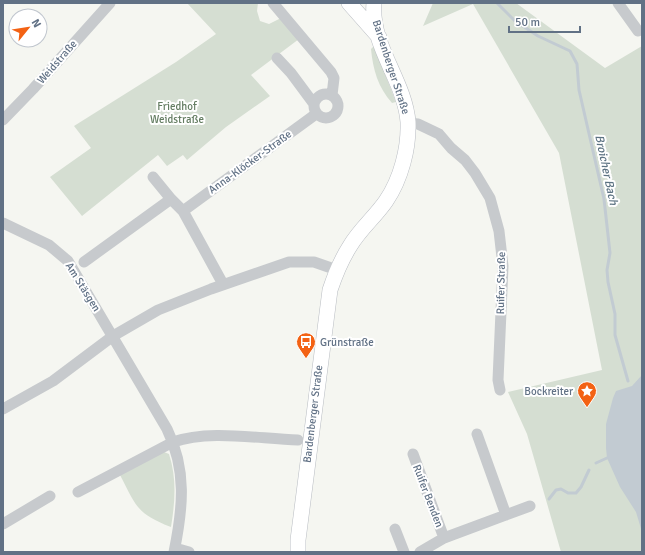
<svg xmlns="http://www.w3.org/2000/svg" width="645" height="555" font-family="Signika,sans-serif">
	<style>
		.green { fill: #d5ded2 }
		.water { fill: #c2cbd2 }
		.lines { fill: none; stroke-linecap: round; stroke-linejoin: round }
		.stream { stroke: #c2cbd2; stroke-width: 3 }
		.secondary-casing { stroke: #b8bcc2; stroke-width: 16 }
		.minor { stroke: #c7cacd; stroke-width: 11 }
		.secondary { stroke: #fff; stroke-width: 15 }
		.labels { text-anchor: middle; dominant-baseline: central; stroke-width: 4; stroke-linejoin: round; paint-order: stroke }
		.street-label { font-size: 11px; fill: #617185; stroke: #fff }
		.park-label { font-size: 11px; fill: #637c61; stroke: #fff }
		.poi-label { font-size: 11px; fill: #617185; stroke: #fff; text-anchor: start }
		.water-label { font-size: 12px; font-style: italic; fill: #5d7383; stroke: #fff }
	</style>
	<rect width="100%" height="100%" fill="#f5f6f1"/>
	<!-- green -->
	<path class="green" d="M187,3H258L257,11L260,21L269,24L281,18L299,39L251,75L270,96L226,127L187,160L183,155L167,166L158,155L82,216L50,177L91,148L74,126L176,62L216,34Z
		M433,3H516L605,68L642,46V552H561L527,434L508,392L602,370L559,153L473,4L423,26Z
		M374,46L396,102L392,103C378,87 373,70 371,49Z
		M164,452L169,454C177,479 175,502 171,527C137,514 136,506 120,475Z"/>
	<!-- water -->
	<path class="water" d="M642,375V532L636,512L620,487L607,458L606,448V424L613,398L616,391L632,386Z"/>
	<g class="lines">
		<!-- stream -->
		<path class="stream" d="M497,3L515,21L538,36L570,51L577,64L579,90L604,199L610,253L607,270L608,282L615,314V335L628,381
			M596,463L607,458
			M549,499L556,490L561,489L568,493H576L581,487L589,470"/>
		<defs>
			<path id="secondary" d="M349,3L379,37
				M298,552V540L330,290C335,275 341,260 350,246C360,229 375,217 386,201C401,179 409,148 408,122C405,81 370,45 374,3"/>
		</defs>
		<!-- secondary casing -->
		<use href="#secondary" class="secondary-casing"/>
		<!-- minor -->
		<path class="minor" d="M273,3L331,72L334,78L332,95
			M618,3L638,31
			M277,58L291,73L314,104
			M314 106a12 12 0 1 1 24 0a12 12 0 1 1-24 0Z
			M3,120L33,89L110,3
			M408,123L418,124L439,134L451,148L465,160L475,173L490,198L499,231L503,266L498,380L500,390
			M153,177L171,199
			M3,223L49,245L68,261L167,429C187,470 183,508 174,552
			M84,262L171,199L183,211
			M223,284L183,211L316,114
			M3,409L53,381L113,336L158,310L211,289L289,262H314L337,270
			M477,434L506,515
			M413,454L444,538
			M78,492L173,442C209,429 259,439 298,440
			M3,524L50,496
			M395,529L404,552
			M175,548L189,552
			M420,552L444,538L530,506"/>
		<!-- secondary -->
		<use href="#secondary" class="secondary"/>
	</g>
	<!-- icons -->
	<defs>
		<symbol id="bus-pin" viewBox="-11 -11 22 30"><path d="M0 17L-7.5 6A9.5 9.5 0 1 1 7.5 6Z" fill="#f36214" stroke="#fff"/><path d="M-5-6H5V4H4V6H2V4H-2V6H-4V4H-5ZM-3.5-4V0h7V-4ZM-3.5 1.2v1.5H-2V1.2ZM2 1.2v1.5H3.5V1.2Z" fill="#fff"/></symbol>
		<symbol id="sight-pin" viewBox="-11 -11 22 30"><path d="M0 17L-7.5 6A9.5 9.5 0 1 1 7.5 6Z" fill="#f36214" stroke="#fff"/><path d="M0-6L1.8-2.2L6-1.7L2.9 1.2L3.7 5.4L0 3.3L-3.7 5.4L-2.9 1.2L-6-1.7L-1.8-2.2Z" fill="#fff"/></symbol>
	</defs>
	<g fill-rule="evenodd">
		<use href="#bus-pin" x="295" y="331" width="22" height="30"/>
		<use href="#sight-pin" x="576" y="380" width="22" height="30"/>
	</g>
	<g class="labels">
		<!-- street labels -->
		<g class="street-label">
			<text transform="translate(57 62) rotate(-49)">Weidstraße</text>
			<text transform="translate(391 67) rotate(72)">Bardenberger Straße</text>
			<text transform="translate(250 162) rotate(-36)">Anna-Klöcker-Straße</text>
			<text transform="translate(501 283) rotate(-89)">Ruifer Straße</text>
			<text transform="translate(83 287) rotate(58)">Am Stäsgen</text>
			<text transform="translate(313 414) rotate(-83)">Bardenberger Straße</text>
			<text transform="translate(428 496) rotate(69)">Ruifer Benden</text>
		</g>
		<!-- park labels -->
		<g class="park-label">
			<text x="177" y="106">Friedhof<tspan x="177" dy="13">Weidstraße</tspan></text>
		</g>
		<!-- poi labels -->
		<g class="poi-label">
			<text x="320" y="342">Grünstraße</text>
			<text x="573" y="391" text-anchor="end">Bockreiter</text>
		</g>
		<!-- water labels -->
		<g class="water-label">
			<text transform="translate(606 170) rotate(78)">Broicher Bach</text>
		</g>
	</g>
	<!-- border -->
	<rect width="645" height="555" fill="none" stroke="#617185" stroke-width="8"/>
	<!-- north arrow -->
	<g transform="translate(28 28) rotate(60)"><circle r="19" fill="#ffffff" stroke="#c0c6ce"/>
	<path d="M0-3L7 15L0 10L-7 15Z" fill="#f36214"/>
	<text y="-6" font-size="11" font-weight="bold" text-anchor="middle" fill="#617185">N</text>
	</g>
	<!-- scale -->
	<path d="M509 26v6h71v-6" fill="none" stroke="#617185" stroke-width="2"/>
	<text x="515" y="26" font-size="12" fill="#617185" stroke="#ffffff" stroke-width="3" paint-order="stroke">50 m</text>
</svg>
